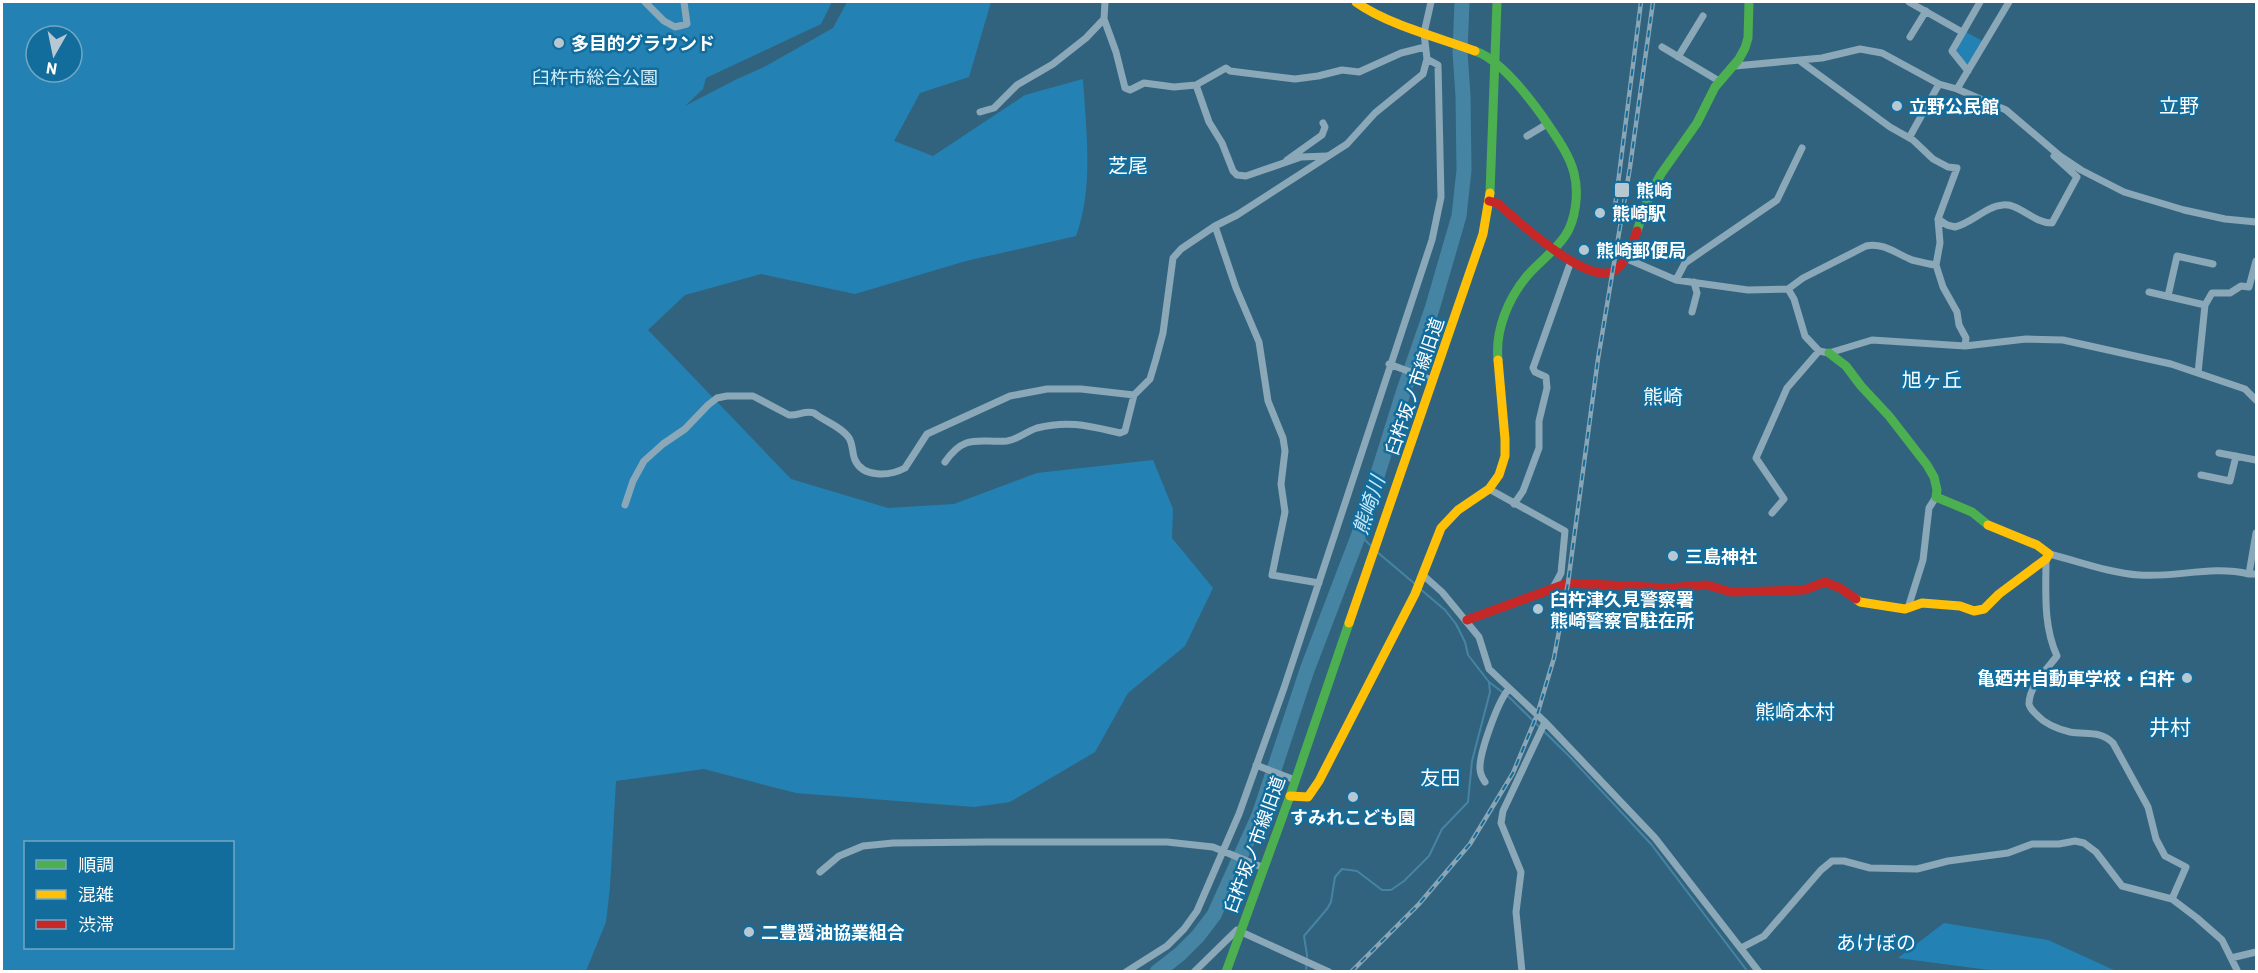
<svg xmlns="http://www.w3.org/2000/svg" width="2258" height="973" font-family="Barlow,'Noto Sans JP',sans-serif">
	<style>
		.green { fill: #2382b3; fill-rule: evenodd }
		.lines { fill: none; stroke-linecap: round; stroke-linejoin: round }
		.stream { stroke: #4684a4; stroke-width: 2 }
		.river { stroke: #4684a4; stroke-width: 15 }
		.street { stroke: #8aa8b7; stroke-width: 7 }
		.fast { stroke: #4caf50; stroke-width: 9 }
		.slow { stroke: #ffc107; stroke-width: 9 }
		.jam { stroke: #c62828; stroke-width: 9 }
		.rail-casing { stroke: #8aa6b5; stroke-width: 4.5 }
		.rail { stroke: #126d9d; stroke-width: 2; stroke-dasharray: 7; stroke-linecap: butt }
		.poi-dot { fill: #b7c8d2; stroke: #126d9d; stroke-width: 2 }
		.labels { text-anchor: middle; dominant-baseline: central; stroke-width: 5; stroke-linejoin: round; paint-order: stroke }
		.poi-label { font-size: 18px; font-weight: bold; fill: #fff; stroke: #126d9d; text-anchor: start }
		.park-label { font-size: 18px; fill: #d0effe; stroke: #126d9d }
		.street-label { font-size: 18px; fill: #fff; stroke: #126d9d }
		.neighbourhood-label { font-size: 20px; fill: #fff; stroke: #126d9d }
		.water-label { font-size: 20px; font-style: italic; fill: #c7ebfc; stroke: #126d9d }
		.quarter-label { font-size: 21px; fill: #fff; stroke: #126d9d }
	</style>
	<rect width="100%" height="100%" fill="#32637e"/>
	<!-- green -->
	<path class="green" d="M2,2H832L821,24L706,78L703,89L685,106L735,80L766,66L833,28L847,2H991L969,77L920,93L894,141L933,156L1025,95L1083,79C1086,130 1094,187 1076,236L966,261L855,294L761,274L685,295L648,330L791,479L888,508L954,504L1037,473L1153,460L1173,509L1172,538L1213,588L1185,646L1128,693L1095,752L1010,802L974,807L796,793L704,769L616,781L610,887L606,922L586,971L2,972ZM36,36H72V72H36ZM26,842H232V948H26Z
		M1966,32L1984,42L1970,64H1967L1956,52Z
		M1944,923L2048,940L2116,971L2004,972L1898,958Z"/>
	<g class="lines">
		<!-- stream -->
		<path class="stream" d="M1359,534L1372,547
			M1376,551L1415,584
			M1419,588L1445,610L1456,624L1465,642L1468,655L1489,682L1510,698L1568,755L1651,844L1748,972
			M1269,972H1272
			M1306,972L1307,955L1304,936L1327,909L1331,902L1335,877L1342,869L1357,871L1382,890H1391L1404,881L1429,856L1442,829L1468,802L1472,761L1490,692L1489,682"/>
		<!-- river -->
		<path class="river" d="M1157,972L1180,954L1198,936L1214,915L1259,815L1307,670L1359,534L1404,390L1432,309L1459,216L1464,170L1463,96L1460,52L1462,2"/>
		<!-- street -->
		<path class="street" d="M645,2L664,21L675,27L687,24L684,2
			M1105,2L1104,19L1116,52L1125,88L1130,90L1144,83L1174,87L1196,85L1226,68L1230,71L1295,79L1318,76L1342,70L1359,72L1401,53L1425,47
			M1909,2L1962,32
			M1910,37L1926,11
			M1662,47L1719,81
			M1678,57L1703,16
			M1800,61L1890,127L1913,140L1933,159L1948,167L1957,168L1938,219L1940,243L1936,265L1943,287L1957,312L1959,325L1966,338L1965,346
			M1735,66L1822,58L1860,49L1882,53L1939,84L1957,89L2006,110L2060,156L2081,170L2124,192L2184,210L2225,219L2256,222
			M1968,71L1952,51L1980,2
			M1196,85L1209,122L1222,143L1233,171L1237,175L1246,176L1301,157L1327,156
			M1957,89L2009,2
			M980,112L994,108L1017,85L1053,64L1086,38L1104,19
			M1527,136L1547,124
			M1909,138L1939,84
			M1287,160L1322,135L1325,127L1323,123
			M1938,219L1947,225L1955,227C1972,223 1986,206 2003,205C2019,203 2033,223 2052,223L2077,177L2054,156
			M1215,226L1236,288L1259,342L1268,401L1283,438L1285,451L1281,484L1285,512L1272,575L1319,583
			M1625,258L1676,280L1748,290L1788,289L1803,278L1866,246C1883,242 1897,254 1912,260C1920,262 1928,264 1936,265
			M1676,280L1685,263L1777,200L1802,148
			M1788,289L1794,299L1805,336L1819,351L1829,353L1872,340L1965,346L2026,339L2063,340L2171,364L2245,389L2256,400
			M2149,292L2205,305
			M2168,296L2177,256L2213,264
			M1692,312L1697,293L1694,282
			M1389,364L1432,380
			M2198,373L2205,305L2212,293H2230L2241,286L2249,287L2256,261
			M2219,453L2256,460
			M945,462C965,433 979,443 1007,441C1017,440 1027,431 1037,428C1069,420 1089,426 1120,433L1125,431L1134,395L1150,379L1156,359L1163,333L1173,258L1181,249L1215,226L1237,215L1347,144L1375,113L1423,74L1427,59L1424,33L1431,2
			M2201,475L2230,481L2236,456
			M1489,489L1565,531L1561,573L1554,586
			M1514,504L1523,491L1539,448V421L1547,388L1546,377L1535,372L1533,368L1571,261
			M625,505L633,481L644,461L663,444L685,429L708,405L717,398L727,396H753L789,415C798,416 805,410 814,413C824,421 842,427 849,438C853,444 852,453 855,460C863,478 890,476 905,468L927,434L1010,396L1047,389H1081L1134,395
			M1772,513L1784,499L1756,458L1787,388L1819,351
			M2256,533L2249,574H2256
			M2049,554C2078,561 2109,573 2139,575C2176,578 2211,565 2249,574
			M2046,559C2046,592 2043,625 2057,656C2047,669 2029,686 2029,704C2030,709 2034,712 2037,715C2045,724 2058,729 2070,732C2086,735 2100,730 2113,743L2148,807L2156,839L2165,856L2186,867L2172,899
			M1424,576L1442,592L1479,637L1489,669L1545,722L1655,838L1759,972
			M1908,608L1923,560L1929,508L1936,497
			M1256,765L1295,780
			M1485,782C1483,779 1480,773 1480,769C1479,754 1498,700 1509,689
			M820,872L839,856L863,846L893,843L986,842H1167L1213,847L1264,868
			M1741,948L1764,936L1821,870L1832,861H1844L1870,868L1917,869L1948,861L2008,853L2032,844H2059L2075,841L2084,843L2096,852L2122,886L2172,899L2197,918L2222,940L2238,972
			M2231,958L2256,952
			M1126,972L1167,946L1184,929L1197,911L1239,814L1284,688L1432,240L1441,197L1438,65L1427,59
			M1194,972L1237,930L1329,972
			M1522,972L1516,912L1521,872L1501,823L1503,811L1545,722"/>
		<!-- fast -->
		<path class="fast" d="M1475,51C1499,59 1528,96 1543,117C1554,134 1569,153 1574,173C1579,192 1576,220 1565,236C1555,251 1539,262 1527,276C1508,299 1495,330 1498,360
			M1490,193L1497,2
			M1637,231L1649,196L1661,174L1697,123L1715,87L1739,59L1745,48L1748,38L1749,2
			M1829,353L1846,366L1861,386L1889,416L1927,465L1934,477L1937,490L1936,497L1972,512L1988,525
			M1226,972L1290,796L1349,623"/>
		<!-- slow -->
		<path class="slow" d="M1356,2C1386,24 1440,38 1475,51
			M1856,599L1860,602L1905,609L1922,603L1960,606L1974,611L1984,609L1999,594L2046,559L2049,554L2037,545L1988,525
			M1349,623L1483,234L1490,193
			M1290,796L1308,797L1319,781L1415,594L1441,528L1458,510L1489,489L1499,475L1505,456V439L1498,360"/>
		<!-- jam -->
		<path class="jam" d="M1489,201L1497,203C1517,220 1587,286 1614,271C1626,264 1633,243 1637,231
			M1467,620L1568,583L1667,588L1707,585L1731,592L1804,590L1825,582L1840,588L1856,599"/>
		<defs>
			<path id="rail" d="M1614,215L1641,2
				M1351,972L1419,904L1470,844L1513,773L1537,715L1554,658L1568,583L1598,359L1630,167L1653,2"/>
		</defs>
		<!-- rail casing -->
		<use href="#rail" class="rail-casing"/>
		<!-- rail -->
		<use href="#rail" class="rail"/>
	</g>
	<!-- markers -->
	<g class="poi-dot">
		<circle cx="559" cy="43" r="6"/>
		<circle cx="1897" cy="106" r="6"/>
		<rect x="1614" y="182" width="16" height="16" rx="3"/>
		<circle cx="1600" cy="213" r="6"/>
		<circle cx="1584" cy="250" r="6"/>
		<circle cx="1673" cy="556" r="6"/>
		<circle cx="1538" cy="609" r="6"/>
		<circle cx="2187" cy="678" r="6"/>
		<circle cx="1353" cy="797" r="6"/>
		<circle cx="749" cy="932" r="6"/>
	</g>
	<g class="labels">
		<!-- poi labels -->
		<g class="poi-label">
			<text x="571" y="43">多目的グラウンド</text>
			<text x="1909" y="106">立野公民館</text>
			<text x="1636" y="190">熊崎</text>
			<text x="1612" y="213">熊崎駅</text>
			<text x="1596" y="250">熊崎郵便局</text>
			<text x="1685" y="556">三島神社</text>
			<text x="1550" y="599">臼杵津久見警察署<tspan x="1550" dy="21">熊崎警察官駐在所</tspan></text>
			<text x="2175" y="678" text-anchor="end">亀廼井自動車学校・臼杵</text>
			<text x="1353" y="817" text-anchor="middle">すみれこども園</text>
			<text x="761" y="932">二豊醤油協業組合</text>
		</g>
		<!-- park labels -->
		<g class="park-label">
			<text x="595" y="77">臼杵市総合公園</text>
		</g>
		<!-- street labels -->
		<g class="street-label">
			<text transform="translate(1414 386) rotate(-71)">臼杵坂ノ市線旧道</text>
			<text transform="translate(1254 844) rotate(-70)">臼杵坂ノ市線旧道</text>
		</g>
		<!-- neighbourhood labels -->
		<g class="neighbourhood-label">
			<text x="2179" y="105">立野</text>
			<text x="1128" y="165">芝尾</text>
			<text x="1932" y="379">旭ヶ丘</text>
			<text x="1663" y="396">熊崎</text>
			<text x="1795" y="711">熊崎本村</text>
			<text x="1440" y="777">友田</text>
			<text x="1876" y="942">あけぼの</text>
		</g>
		<!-- water labels -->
		<g class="water-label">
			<text transform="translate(1368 505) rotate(-72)">熊崎川</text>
		</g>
		<!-- quarter labels -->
		<g class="quarter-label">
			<text x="2170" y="726">井村</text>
		</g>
	</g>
	<!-- border -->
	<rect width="2258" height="973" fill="none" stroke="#ffffff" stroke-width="6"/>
	<!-- legend -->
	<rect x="24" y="841" width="210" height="108" fill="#126d9d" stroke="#71a7c4" stroke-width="1.5"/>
	<rect x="36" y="860" width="30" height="9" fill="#4caf50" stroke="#71a7c4" stroke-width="1.5"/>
	<text x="78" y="871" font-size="18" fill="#ffffff">順調</text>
	<rect x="36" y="890" width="30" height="9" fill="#ffc107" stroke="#71a7c4" stroke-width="1.5"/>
	<text x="78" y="901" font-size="18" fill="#ffffff">混雑</text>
	<rect x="36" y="920" width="30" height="9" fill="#c62828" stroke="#71a7c4" stroke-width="1.5"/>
	<text x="78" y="931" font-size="18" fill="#ffffff">渋滞</text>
	<!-- north arrow -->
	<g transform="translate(54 54) rotate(189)"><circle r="28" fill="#126d9d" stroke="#71a7c4" stroke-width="1.5"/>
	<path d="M0-4.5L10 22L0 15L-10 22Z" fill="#b7c8d2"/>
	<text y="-9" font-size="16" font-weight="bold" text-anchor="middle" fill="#ffffff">N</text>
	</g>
</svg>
